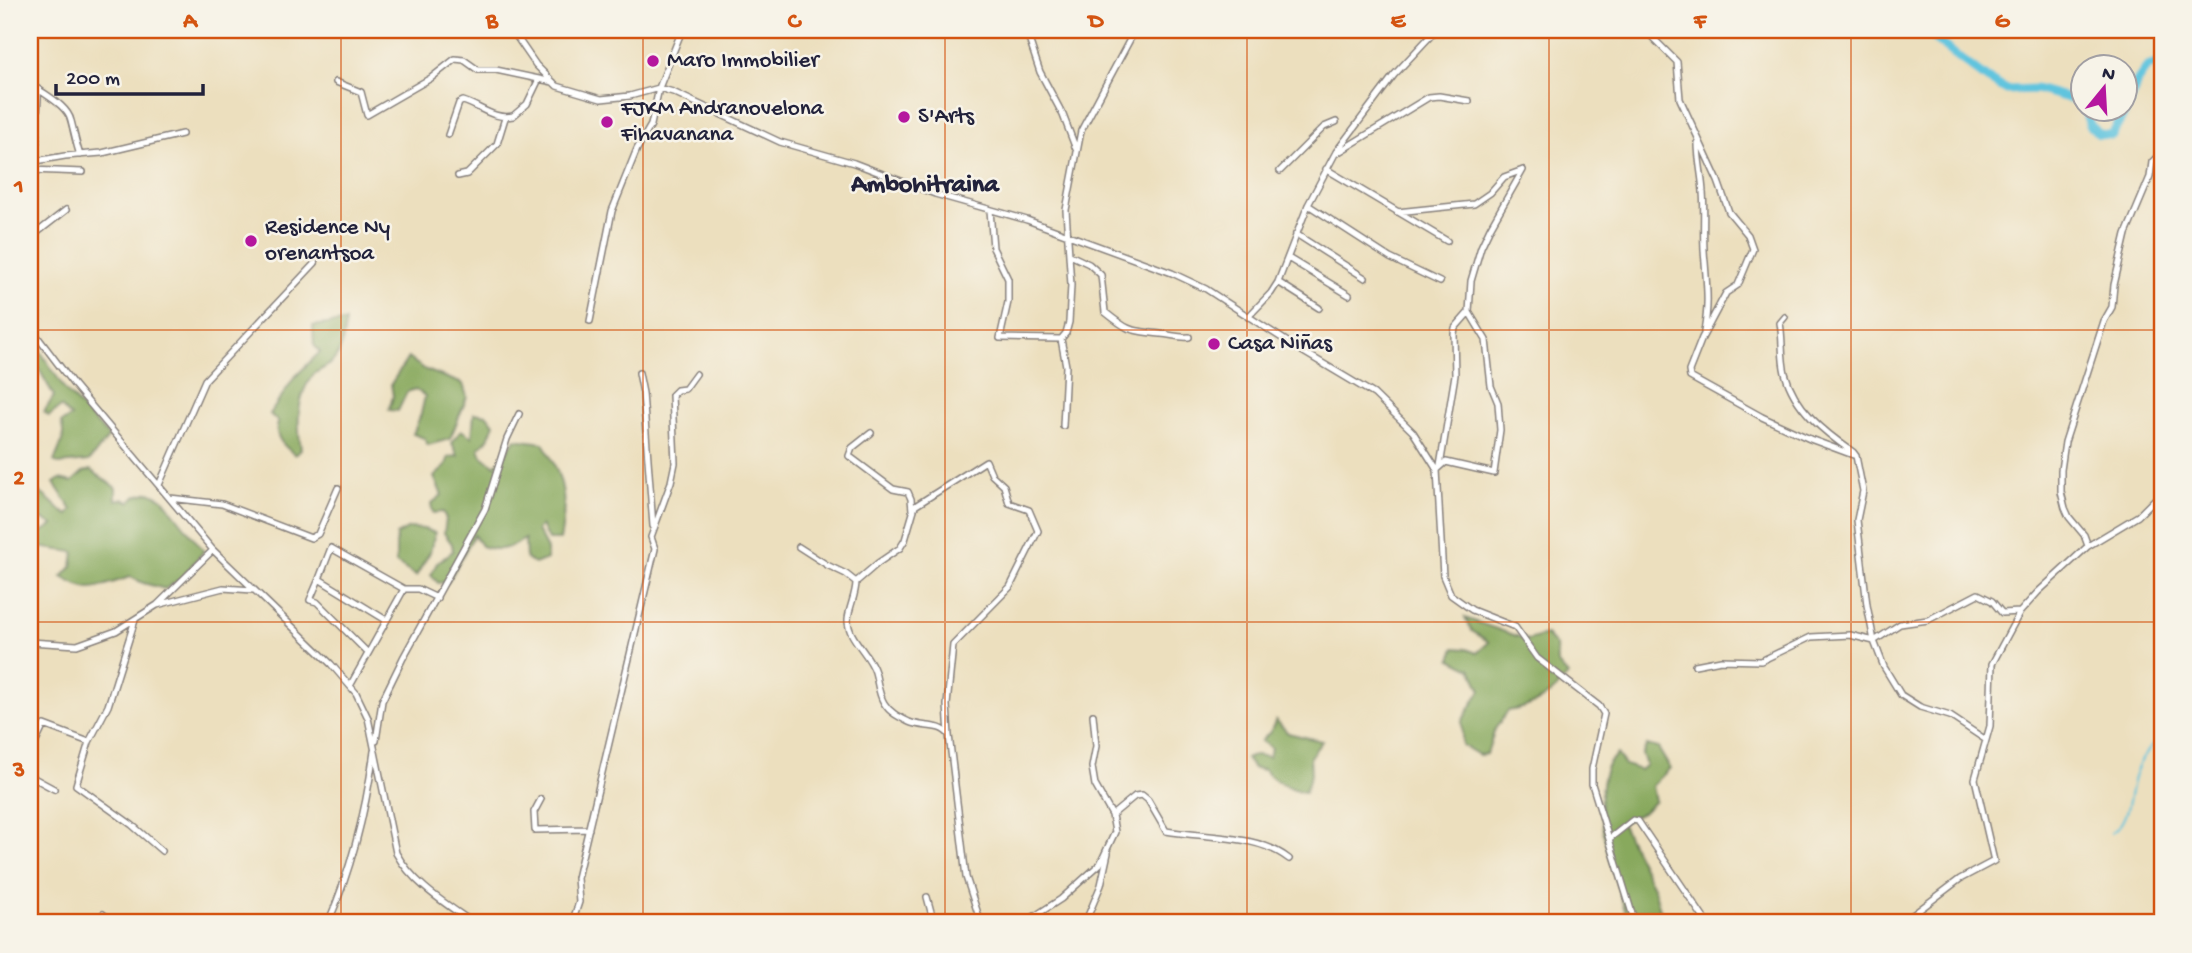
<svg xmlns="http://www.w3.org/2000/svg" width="2192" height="953" font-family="'Gochi Hand',sans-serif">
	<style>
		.forest { fill: #88a95d; stroke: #55664c; stroke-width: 2 }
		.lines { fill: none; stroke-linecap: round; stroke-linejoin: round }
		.stream { stroke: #60c4de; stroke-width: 2 }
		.river { stroke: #60c4de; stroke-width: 9 }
		.minor-casing { stroke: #87807c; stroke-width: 8 }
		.minor { stroke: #fff; stroke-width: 5 }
		.grid { fill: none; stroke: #d45411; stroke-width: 2; stroke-opacity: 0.55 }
		.poi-dot { fill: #b5179e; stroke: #f7f3e8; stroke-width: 2.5 }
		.labels { text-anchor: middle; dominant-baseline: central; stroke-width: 5; stroke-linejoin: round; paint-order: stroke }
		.poi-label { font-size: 23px; fill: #22223b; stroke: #f7f3e8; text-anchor: start }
		.quarter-label { font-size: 26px; font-weight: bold; fill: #22223b; stroke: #f7f3e8 }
		.neatline { fill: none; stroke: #d45411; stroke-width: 2.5 }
		.grid-label { font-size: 23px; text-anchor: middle; font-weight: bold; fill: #d45411 }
	</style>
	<rect width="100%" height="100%" fill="#f7f3e8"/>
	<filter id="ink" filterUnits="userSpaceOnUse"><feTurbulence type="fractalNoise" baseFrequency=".0143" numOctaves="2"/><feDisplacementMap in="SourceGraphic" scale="14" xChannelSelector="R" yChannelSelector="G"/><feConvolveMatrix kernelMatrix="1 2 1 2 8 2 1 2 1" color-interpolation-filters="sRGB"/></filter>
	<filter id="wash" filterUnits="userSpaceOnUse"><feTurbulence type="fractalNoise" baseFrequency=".00686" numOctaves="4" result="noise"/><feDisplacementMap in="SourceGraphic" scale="28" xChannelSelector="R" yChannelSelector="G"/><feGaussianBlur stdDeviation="1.57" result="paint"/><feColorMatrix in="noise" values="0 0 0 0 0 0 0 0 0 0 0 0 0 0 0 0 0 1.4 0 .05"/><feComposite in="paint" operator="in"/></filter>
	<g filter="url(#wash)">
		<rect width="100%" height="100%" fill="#ecdfbe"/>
		<!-- forest -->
		<path class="forest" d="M345,322C344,337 343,351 331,363C326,368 318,370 313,375C297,395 297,425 301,449L295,455C284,446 273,437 278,422L270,414L294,378L320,352L314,345L313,326Z
			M30,335L66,391L109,437L89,461L59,464L54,461C59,449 67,436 61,423L71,417L61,407L49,416L44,412L54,396L30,353Z
			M408,358L426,370L463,384L467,397L450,439L428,445L424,438L413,434L421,414L425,396L415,389L407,392L398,411L389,410L393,396L391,384Z
			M474,413L487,415L494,424L488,439L479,448L482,456L494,465L503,458L515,439L543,443C564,479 568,499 560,540H548L541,525L537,530L547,549V559L535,564L526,559L525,539C509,549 499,552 481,546L474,535L448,582L438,583L431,575L437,563L453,551L452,544L444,533L446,519L443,512L433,513L431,504L442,495L434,477L445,467L449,457L458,456L452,443L461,430L472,437Z
			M91,470L116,488V500L123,499L130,502L136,496L150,492L162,498L204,551L181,578L165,589L143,583L131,577C100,585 93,597 62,577L72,566L74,552L30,546V535L35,536L53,525L45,520H30V495L39,492C51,499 56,509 68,515L72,510L54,483L60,479L72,482L83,472Z
			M409,528L424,529L435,533L430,552L416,576L396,563V535Z
			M1465,618L1528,640L1546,635L1556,646L1557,663L1568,675C1552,696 1534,707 1508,711L1495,729L1487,754L1479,755L1462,745V721L1481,690L1471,669L1451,659L1455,648L1466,649L1477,653L1489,642L1472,631Z
			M1276,720L1288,733L1322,741L1310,757L1311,774L1305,792C1294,791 1270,779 1264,770L1253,768L1246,759L1255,755L1269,757L1271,748L1261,741L1270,732Z
			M1647,745L1658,748L1670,768L1652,786L1655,801L1644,812L1621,823L1654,889L1664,923H1629C1616,879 1588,812 1607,766C1608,762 1614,758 1617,754L1625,765L1640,770L1646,765L1642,754Z"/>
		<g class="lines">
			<!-- stream -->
			<path class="stream" d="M2111,833C2132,821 2128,788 2137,769C2142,756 2154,744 2162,733"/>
			<!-- river -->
			<path class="river" d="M1906,30L1928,34L1987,79L2007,90L2036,89L2075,100L2084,108
				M2084,108L2090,125L2099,134L2112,135L2130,103L2137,81L2147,67L2162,62"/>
		</g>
	</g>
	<g filter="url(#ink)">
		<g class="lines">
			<defs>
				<path id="minor" d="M512,30L536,65L557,86L601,99L630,96L659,88L673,92L780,142L854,163L935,194L1027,220L1172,273L1206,289L1297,348L1374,394L1413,432L1437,470L1443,576L1451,595L1472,610L1515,627L1537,658L1599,706L1604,714L1592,769V784L1635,923
					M1026,30L1040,72L1063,115L1076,149
					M1645,30L1677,62L1680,99L1718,181L1729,212L1748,235L1753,249L1738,285L1726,293L1702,338L1689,371L1690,377L1762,417L1810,439L1856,456
					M30,79L32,86L38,89C39,106 34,125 37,141L30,156
					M336,82L361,92L367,115L431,78L455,59L464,60L478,70H496L553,82
					M38,89C49,97 68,107 71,121C74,132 76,144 80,155
					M448,135L459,103L463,101C480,106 494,120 513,116L527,104L539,79
					M1698,143C1698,160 1702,175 1703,192C1705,215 1702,239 1705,262C1707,289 1709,304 1704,332
					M1337,153L1429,97L1439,96L1469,101
					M30,162L65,156L102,153L182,134
					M1326,169L1447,241
					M30,170L83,172
					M1280,171L1324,127L1336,122
					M458,176L467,174L497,144L505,118
					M1308,205L1390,258L1440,282
					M990,210L993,248L1008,279V302L1000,338L1061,339
					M1397,212L1474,204L1490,193L1504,177L1523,170L1490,228L1481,247L1471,281L1469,312L1486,340L1491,386L1498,403L1500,430L1494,473L1446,462L1437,470
					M1296,234L1365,278
					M30,238L66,210
					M1070,255L1089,264L1101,275L1105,312C1131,333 1130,330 1161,334C1172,335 1179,338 1189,337
					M1288,258L1349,295
					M1278,282L1319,308
					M1248,317L1271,293L1278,282L1308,205L1336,152L1394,75L1436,30
					M1785,317L1780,323C1783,339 1781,357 1785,373C1794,408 1824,432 1853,452L1856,456L1863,491L1857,520L1867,605L1874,641L1884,667L1901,695L1920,707L1950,716L1986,740
					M590,321L612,211L637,149L651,125L659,88L682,30
					M30,327L74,385L213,550L331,664L356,693L368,718L396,853C413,884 445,903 473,923
					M639,373L643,393L653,526
					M1063,426L1066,366L1061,339L1066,333L1069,322L1071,285L1066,210L1081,131L1135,30
					M871,433L852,448L849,456L893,489L908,492L911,499L912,510
					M1440,466L1455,375L1454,334L1455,328L1469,312
					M159,485L205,380L315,263
					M170,498L222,504L311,538L318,534L338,488
					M2088,546L2084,535L2069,517L2065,508L2061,492V470L2065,442L2104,321L2112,307L2114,285L2126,234L2150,177L2152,162L2162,152
					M799,547L827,565L846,574L856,582
					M319,579L310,600L317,602L368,653
					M404,589H418L437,598
					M157,605L213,550
					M135,620L108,706L89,742L76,785L132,825L162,851
					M30,642L77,645L116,631L157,605L223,588L253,590
					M1695,665L1721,660L1761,661L1811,637L1850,635L1874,641L1900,624L1928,620L1978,594L1992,601L2002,613L2020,612
					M350,686L404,589L331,548L319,579L386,620
					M949,735L947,705L953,645L1010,587L1038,531L1029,510L1009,503L1004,486L992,475L986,461L915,506L905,540L900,548L878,563L856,582C856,595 849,607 848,619C847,638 870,654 875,672C878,682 878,693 884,703C890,713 899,717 909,722C922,728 941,723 949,735L966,877L981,923
					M376,741L382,701L403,658L485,509L507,439L519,414
					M30,754L44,725L89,742
					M30,776L54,789
					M541,799L534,812L535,830L589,829
					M1112,815L1135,796L1142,795L1148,800L1166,831C1205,838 1258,834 1289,859
					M1609,839L1633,820L1638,821L1707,923
					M927,897L934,923
					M103,914L113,923
					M328,923C352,868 366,810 374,751
					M420,923C434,916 447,921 461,923
					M572,923L579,902L577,878L655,549L651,537L671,482L675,463L672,395L677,390L685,389L696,374
					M1024,923L1061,899L1100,864L1115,832L1112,815L1095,785L1092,767L1096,746L1093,715
					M1085,923L1101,885L1108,853
					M1846,923H1851
					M1902,923L1960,879L1994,861L1975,779L1990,726L1992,664L2020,612L2038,592L2088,546L2138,516L2162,492"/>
			</defs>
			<!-- minor casing -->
			<use href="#minor" class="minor-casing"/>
			<!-- minor -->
			<use href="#minor" class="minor"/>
		</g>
	</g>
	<!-- grid -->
	<path class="grid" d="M341,30V923M643,30V923M945,30V923M1247,30V923M1549,30V923M1851,30V923M30,330H2162M30,622H2162"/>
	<!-- markers -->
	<g class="poi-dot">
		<circle cx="653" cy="61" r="7"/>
		<circle cx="904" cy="117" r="7"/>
		<circle cx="607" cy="122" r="7"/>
		<circle cx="251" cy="241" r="7"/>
		<circle cx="1214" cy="344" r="7"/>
	</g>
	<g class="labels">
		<!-- poi labels -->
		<g class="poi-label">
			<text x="667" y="61">Maro Immobilier</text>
			<text x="621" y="109">FJKM Andranovelona<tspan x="621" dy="26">Fihavanana</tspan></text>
			<text x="918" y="117">S'Arts</text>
			<text x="265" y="228">Residence Ny<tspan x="265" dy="26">orenantsoa</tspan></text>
			<text x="1228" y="344">Casa Niñas</text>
		</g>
		<!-- quarter labels -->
		<g class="quarter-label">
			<text x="925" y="186">Ambohitraina</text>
		</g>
	</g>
	<!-- margin -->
	<rect width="2192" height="953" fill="none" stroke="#f7f3e8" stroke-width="77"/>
	<!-- north arrow -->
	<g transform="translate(2104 88) rotate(18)"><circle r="33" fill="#f7f3e8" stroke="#a29fa3" stroke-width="2"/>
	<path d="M0-5L12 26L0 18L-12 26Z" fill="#b5179e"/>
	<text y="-10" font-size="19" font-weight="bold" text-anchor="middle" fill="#22223b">N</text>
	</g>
	<!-- scale -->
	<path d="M56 84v10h147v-10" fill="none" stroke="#22223b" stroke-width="3.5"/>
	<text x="66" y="84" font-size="21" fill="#22223b" stroke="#f7f3e8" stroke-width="5" paint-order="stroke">200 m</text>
	<rect x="38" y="38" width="2116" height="876" class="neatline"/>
	<g class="grid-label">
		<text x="190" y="27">A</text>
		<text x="492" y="27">B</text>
		<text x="794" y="27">C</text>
		<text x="1096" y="27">D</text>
		<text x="1398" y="27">E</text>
		<text x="1700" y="27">F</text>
		<text x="2002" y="27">G</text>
		<text x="19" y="192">1</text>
		<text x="19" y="484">2</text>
		<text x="19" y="776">3</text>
	</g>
</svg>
